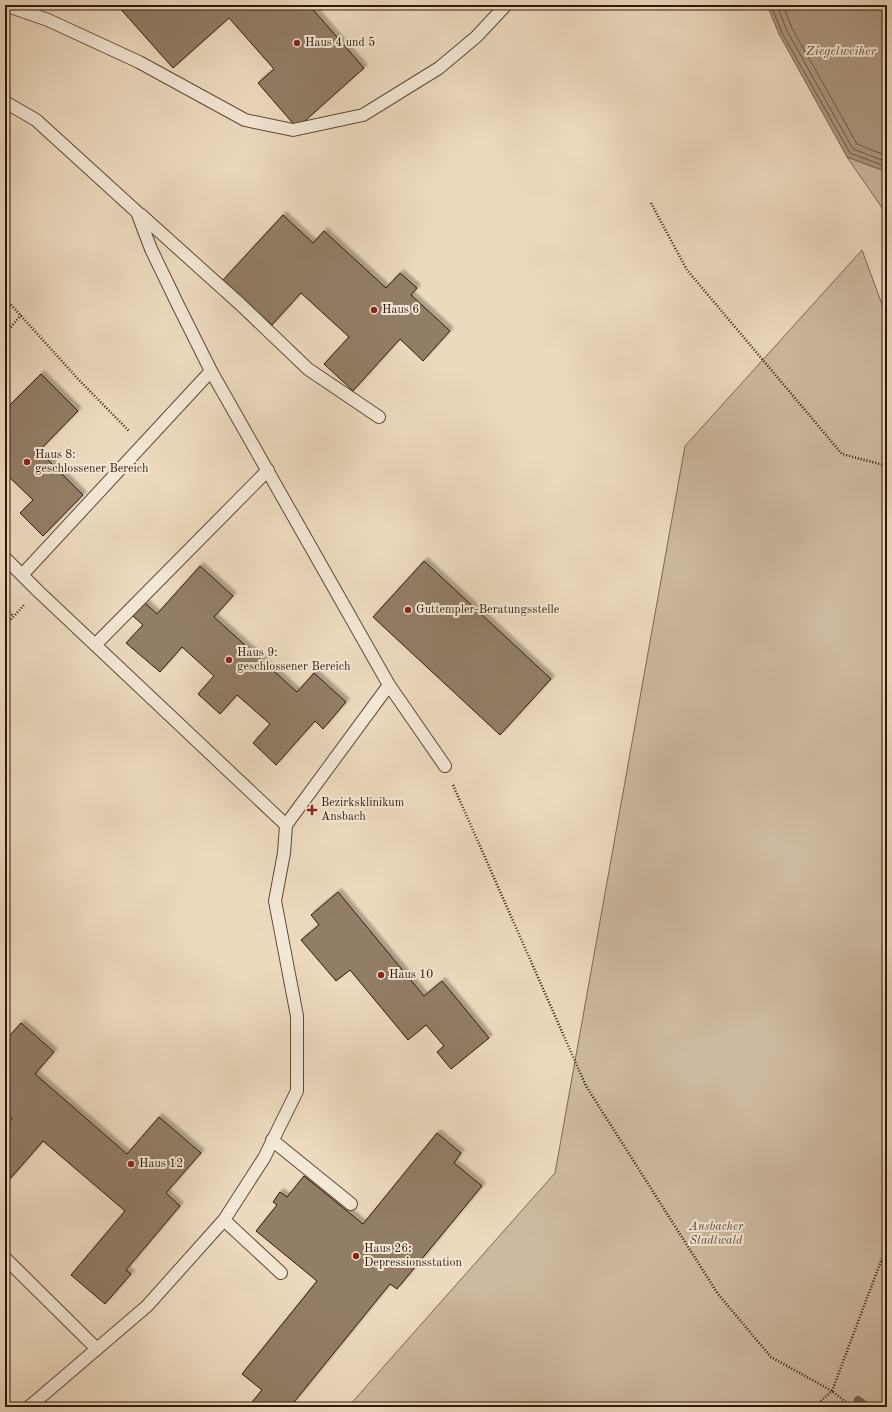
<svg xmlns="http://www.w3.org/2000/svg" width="892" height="1412" font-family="'Old Standard TT',serif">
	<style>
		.green { fill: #cdb99f; stroke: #7e6853 }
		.water { fill: #ad9880; stroke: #7b6550 }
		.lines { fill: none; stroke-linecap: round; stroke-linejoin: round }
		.shore { stroke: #6e5844; stroke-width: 1 }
		.stream { stroke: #7b6550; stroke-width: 8 }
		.building { fill: #927d66; stroke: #301807; filter: url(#shadow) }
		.lane-casing { stroke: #5f4835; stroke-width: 14 }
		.path { stroke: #301807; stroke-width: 2.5; stroke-dasharray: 1 2; stroke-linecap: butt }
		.lane { stroke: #f3e7d5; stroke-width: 12 }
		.poi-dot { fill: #8f2418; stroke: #f3e7d5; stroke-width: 1.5 }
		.labels { text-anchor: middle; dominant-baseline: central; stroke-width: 4; stroke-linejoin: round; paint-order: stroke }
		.poi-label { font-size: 12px; fill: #301807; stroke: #f3e7d5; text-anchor: start }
		.park-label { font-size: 12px; font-style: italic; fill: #5f4835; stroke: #f3e7d5 }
		.water-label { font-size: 13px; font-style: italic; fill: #624b37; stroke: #f3e7d5 }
	</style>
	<defs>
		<filter id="shadow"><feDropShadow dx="3.5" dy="-3.5" stdDeviation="1" flood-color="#0004"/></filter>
	</defs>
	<rect width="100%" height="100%" fill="#eddabe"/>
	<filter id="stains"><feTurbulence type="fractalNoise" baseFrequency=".005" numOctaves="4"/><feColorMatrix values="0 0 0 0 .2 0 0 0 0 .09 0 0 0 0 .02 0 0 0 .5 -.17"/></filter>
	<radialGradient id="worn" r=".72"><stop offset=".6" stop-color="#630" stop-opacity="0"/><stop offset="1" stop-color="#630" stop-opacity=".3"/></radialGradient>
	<!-- green -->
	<path class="green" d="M847,157L887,172V215Z
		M862,250L887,318V1407H348L555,1173L685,446Z"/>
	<!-- water -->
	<path class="water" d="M767,5H887V172L847,157L779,34Z"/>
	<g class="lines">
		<!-- shore -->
		<path class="shore" d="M771,5L782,33L850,153L887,167
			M777,5L787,31L853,149L887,162
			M783,5L792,28L857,144L887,156"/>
		<!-- stream -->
		<path class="stream" d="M858,1400L867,1407"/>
	</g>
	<!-- building -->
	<path class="building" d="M117,5H309L364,68L297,128L258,83L274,69L229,18L173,68Z
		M283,215L313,243L324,231L386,288L400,273L417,288L411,295L450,331L423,361L400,339L353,391L324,364L349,337L301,293L272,325L223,280Z
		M41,374L78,411L39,451L83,495L43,536L20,513L33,500L5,473V410Z
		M424,561L551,679L500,735L373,617Z
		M200,566L233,596L214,617L297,692L314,673L346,702L323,729L315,721L276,765L253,743L270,724L237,695L220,714L198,694L214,676L182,647L160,672L126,643L143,625L133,616L145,603L157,614Z
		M338,892L424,996L442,981L489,1038L451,1069L437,1052L444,1046L426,1025L408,1040L350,970L336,981L301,940L319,925L311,915Z
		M21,1023L54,1052L35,1074L127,1154L159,1117L201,1153L166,1193L180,1206L126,1270L131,1274L105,1304L71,1275L125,1211L43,1141L10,1179L5,1175V1127L12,1119L5,1113V1041Z
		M437,1133L461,1153L454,1163L482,1186L397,1289L390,1284L290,1407H248L262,1390L242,1374L317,1281L256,1231L277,1205L273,1202L280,1192L287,1197L304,1176L363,1224Z"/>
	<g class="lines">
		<defs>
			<path id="lane" d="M5,5L48,20L139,62L245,120L293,130L363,115L439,68L476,37L506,5
				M5,102L36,120L137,212L151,249L178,305L211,371L22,575
				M140,214L240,304L308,369L379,417
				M211,371L389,685L445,766
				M5,558L38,591L286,825L284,853L275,901L297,1016V1091L264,1158L224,1220L147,1306L29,1407
				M95,645L268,470
				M286,825L389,685
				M272,1140L351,1204
				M224,1220L281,1273
				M5,1258L97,1349"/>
		</defs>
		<!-- lane casing -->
		<use href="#lane" class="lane-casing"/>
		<!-- path -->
		<path class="path" d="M651,203L687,270L842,454L887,466
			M5,298L78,379L129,431
			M5,334L21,315
			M5,608L13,616
			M5,626L25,604
			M453,785L586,1086L718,1294L771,1357L832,1391L852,1407
			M814,1407L832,1391L887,1245"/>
		<!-- lane -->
		<use href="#lane" class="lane"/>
	</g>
	<!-- markers -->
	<g class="poi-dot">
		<circle cx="297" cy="43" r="4"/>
		<circle cx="374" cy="310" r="4"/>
		<circle cx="27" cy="462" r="4"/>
		<circle cx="408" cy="610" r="4"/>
		<circle cx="229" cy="660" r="4"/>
		<path d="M310 804h4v4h4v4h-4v4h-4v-4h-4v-4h4z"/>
		<circle cx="381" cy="975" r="4"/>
		<circle cx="131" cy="1164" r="4"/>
		<circle cx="356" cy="1256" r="4"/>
	</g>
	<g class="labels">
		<!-- poi labels -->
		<g class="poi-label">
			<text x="305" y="43">Haus 4 und 5</text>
			<text x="382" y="310">Haus 6</text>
			<text x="35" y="455">Haus 8:<tspan x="35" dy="14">geschlossener Bereich</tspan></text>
			<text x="416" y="610">Guttempler-Beratungsstelle</text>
			<text x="237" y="653">Haus 9:<tspan x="237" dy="14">geschlossener Bereich</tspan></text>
			<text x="321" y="803">Bezirksklinikum<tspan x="321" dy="14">Ansbach</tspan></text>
			<text x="389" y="975">Haus 10</text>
			<text x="139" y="1164">Haus 12</text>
			<text x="364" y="1249">Haus 26:<tspan x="364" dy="14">Depressionsstation</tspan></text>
		</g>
		<!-- park labels -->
		<g class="park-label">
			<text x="716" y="1227">Ansbacher<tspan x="716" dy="14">Stadtwald</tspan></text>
		</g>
		<!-- water labels -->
		<g class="water-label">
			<text x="841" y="51">Ziegelweiher</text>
		</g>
	</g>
	<!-- margin -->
	<rect width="892" height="1412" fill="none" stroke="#eddabe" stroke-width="20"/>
	<rect x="6" y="6" width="880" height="1400" fill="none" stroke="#301807" stroke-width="2"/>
	<rect x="10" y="10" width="872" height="1392" fill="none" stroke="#301807"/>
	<rect width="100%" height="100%" filter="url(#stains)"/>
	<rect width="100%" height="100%" fill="url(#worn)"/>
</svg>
